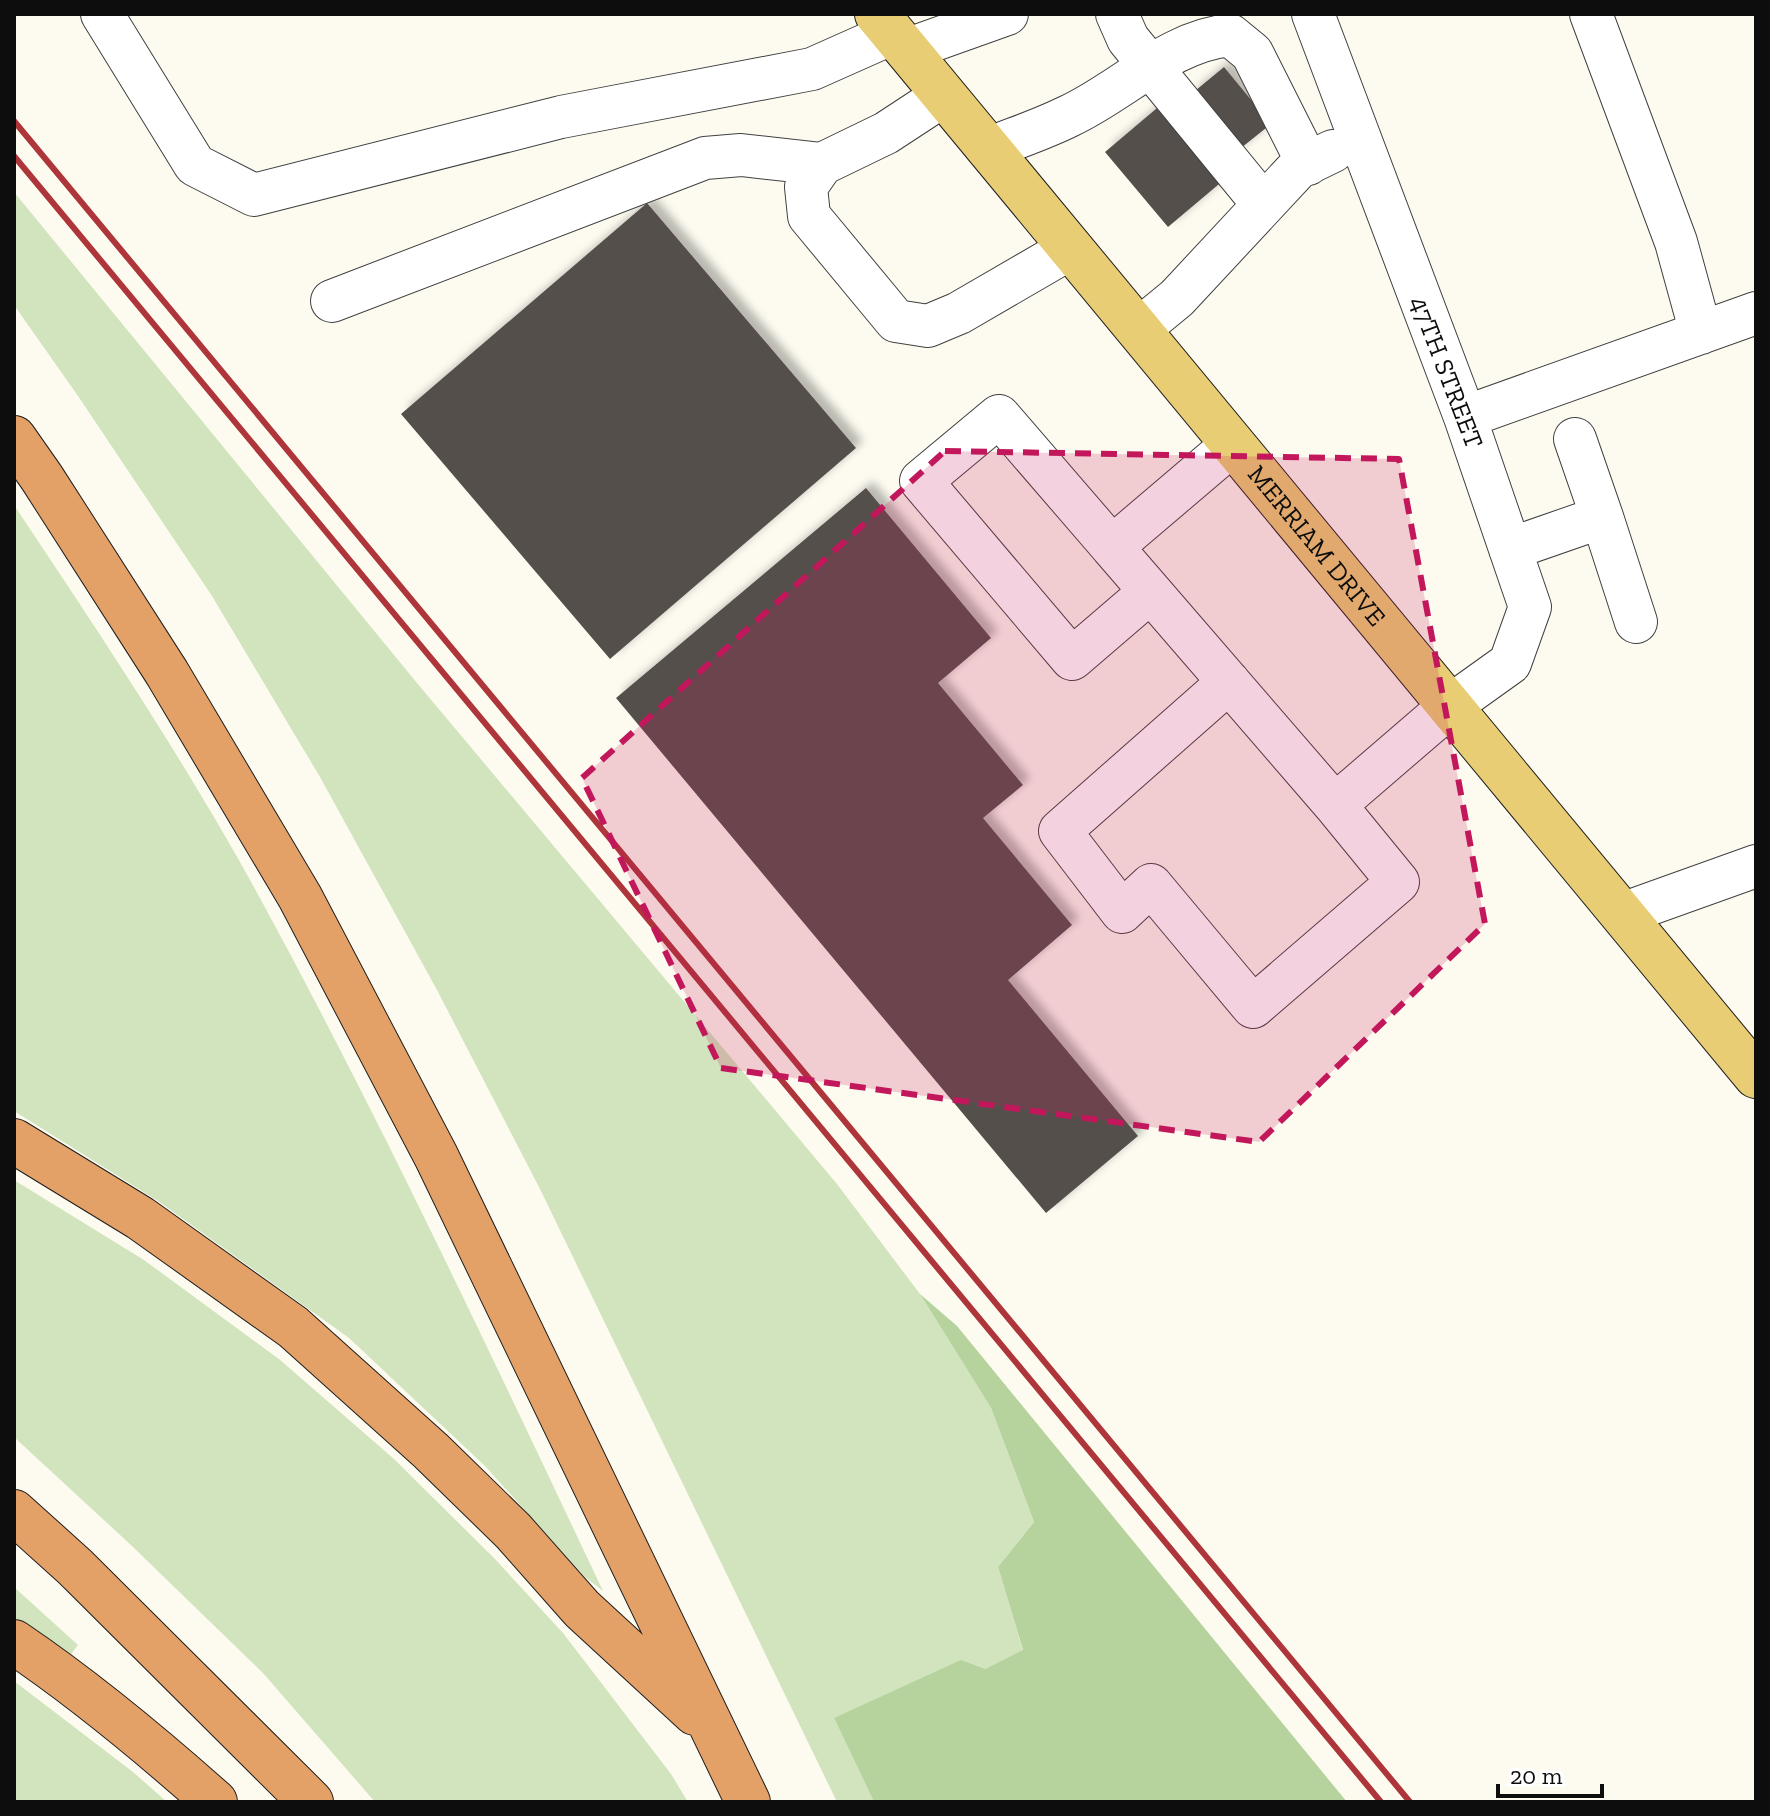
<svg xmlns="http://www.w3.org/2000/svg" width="1770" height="1816" font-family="'Zilla Slab',serif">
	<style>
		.green { fill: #d1e4bd }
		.forest { fill: #b6d39e }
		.building { fill: #554f4b; filter: url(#shadow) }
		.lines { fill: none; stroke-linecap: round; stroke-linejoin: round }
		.minor-casing { stroke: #404040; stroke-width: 44 }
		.major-casing { stroke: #1e1e1e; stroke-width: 46 }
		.highway-casing { stroke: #1e1e1e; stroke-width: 46 }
		.minor { stroke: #fff; stroke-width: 42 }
		.major { stroke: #e9cd74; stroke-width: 44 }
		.highway { stroke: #e4a167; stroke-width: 44 }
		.rail { stroke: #ae353a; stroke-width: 6 }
		.marked { fill: #c2185b; fill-opacity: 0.2; stroke: #c2185b; stroke-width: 6; stroke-dasharray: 16 10; stroke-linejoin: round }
		.labels { text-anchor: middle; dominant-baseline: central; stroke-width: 8; stroke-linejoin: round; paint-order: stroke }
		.street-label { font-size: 26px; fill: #0d0d0d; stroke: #fff }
	</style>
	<defs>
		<filter id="shadow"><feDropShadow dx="7" dy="-7" stdDeviation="4" flood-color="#0004"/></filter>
	</defs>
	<rect width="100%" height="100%" fill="#fdfbf0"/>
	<!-- green -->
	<path class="green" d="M14,192L417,683L837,1184L920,1294L991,1408L1034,1522L998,1567L1023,1651L985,1669L834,1718L874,1802H837L540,1189L437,990L320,777L212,596L78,396L14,305Z
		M14,505C100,634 187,764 261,900C384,1126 493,1359 603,1591L585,1577L485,1466L349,1338L158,1201L14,1111Z
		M14,1180L144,1260L279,1359L394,1459L495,1559L563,1633L671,1774L688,1802H375L263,1673L132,1546L14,1437Z
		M14,1587L78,1645L68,1658L14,1621Z
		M14,1681L133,1772L167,1802H14Z"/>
	<!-- forest -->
	<path class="forest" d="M920,1294L957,1326L1347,1802H874L834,1718L961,1660L985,1669L1023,1650L998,1567L1034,1522L991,1408Z"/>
	<!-- building -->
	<path class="building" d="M1224,67L1271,124L1236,152L1190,95Z
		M1163,103L1225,179L1168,227L1105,152Z
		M647,203L856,448L610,659L401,414Z
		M866,488L991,638L938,683L1023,785L983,818L1072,925L1008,980L1138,1136L1046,1213L616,698Z"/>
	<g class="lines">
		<defs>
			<path id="minor" d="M102,14L195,165L254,195L561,117L812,69L893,33
				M1117,14L1128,39L1263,204
				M1591,14L1676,242L1701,333
				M906,50L1007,14
				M944,95L886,133L822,164L806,187L809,216L896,321L928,326L959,313L1071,248
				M988,149C1015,138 1043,129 1069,116C1123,91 1169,41 1230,35L1252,53L1308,164
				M332,301L705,158L741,155L822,164
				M1138,330L1177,298L1298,168L1333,151
				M1465,417L1756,313
				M1575,439L1602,517
				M1233,444L1112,547L1335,805L1450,706L1510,663L1530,607L1465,417L1313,14
				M1112,547L999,416L921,481L1072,659L1150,592
				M1510,549L1602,517L1636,622
				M1229,682L1060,831L1122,912L1151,885L1253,1007L1398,882L1335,805
				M1622,914L1756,866"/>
			<g id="major">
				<path id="s1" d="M877,14L1756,1076"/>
			</g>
			<path id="highway" d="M14,438L42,478L167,673L300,897L436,1156L748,1802
				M14,1141L140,1218L293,1327L431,1451L513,1531L582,1609L695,1713
				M14,1512L75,1567L311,1802
				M14,1642C85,1690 151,1745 215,1802"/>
		</defs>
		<!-- minor casing -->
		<use href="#minor" class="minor-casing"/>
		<!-- major casing -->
		<use href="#major" class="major-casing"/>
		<!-- highway casing -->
		<use href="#highway" class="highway-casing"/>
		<!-- minor -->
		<use href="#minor" class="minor"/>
		<!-- major -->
		<use href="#major" class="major"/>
		<!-- highway -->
		<use href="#highway" class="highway"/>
		<!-- rail -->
		<path class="rail" d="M14,121L1410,1802
			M14,156L1381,1802"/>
	</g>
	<!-- marked area -->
	<path class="marked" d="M945,451L1399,459L1485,924L1259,1142L721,1068L582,778Z"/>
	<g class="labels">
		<!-- street labels -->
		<g class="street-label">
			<text transform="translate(1447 372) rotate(69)">47TH STREET</text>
			<text stroke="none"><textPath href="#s1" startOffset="690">MERRIAM DRIVE</textPath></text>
		</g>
	</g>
	<!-- border -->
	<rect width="1770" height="1816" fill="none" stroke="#0d0d0d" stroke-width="32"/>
	<!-- scale -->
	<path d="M1498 1784v12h104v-12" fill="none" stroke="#0d0d0d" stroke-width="4"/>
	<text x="1510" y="1784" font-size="24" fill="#0d0d0d" stroke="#ffffff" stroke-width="6" paint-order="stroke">20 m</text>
</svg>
